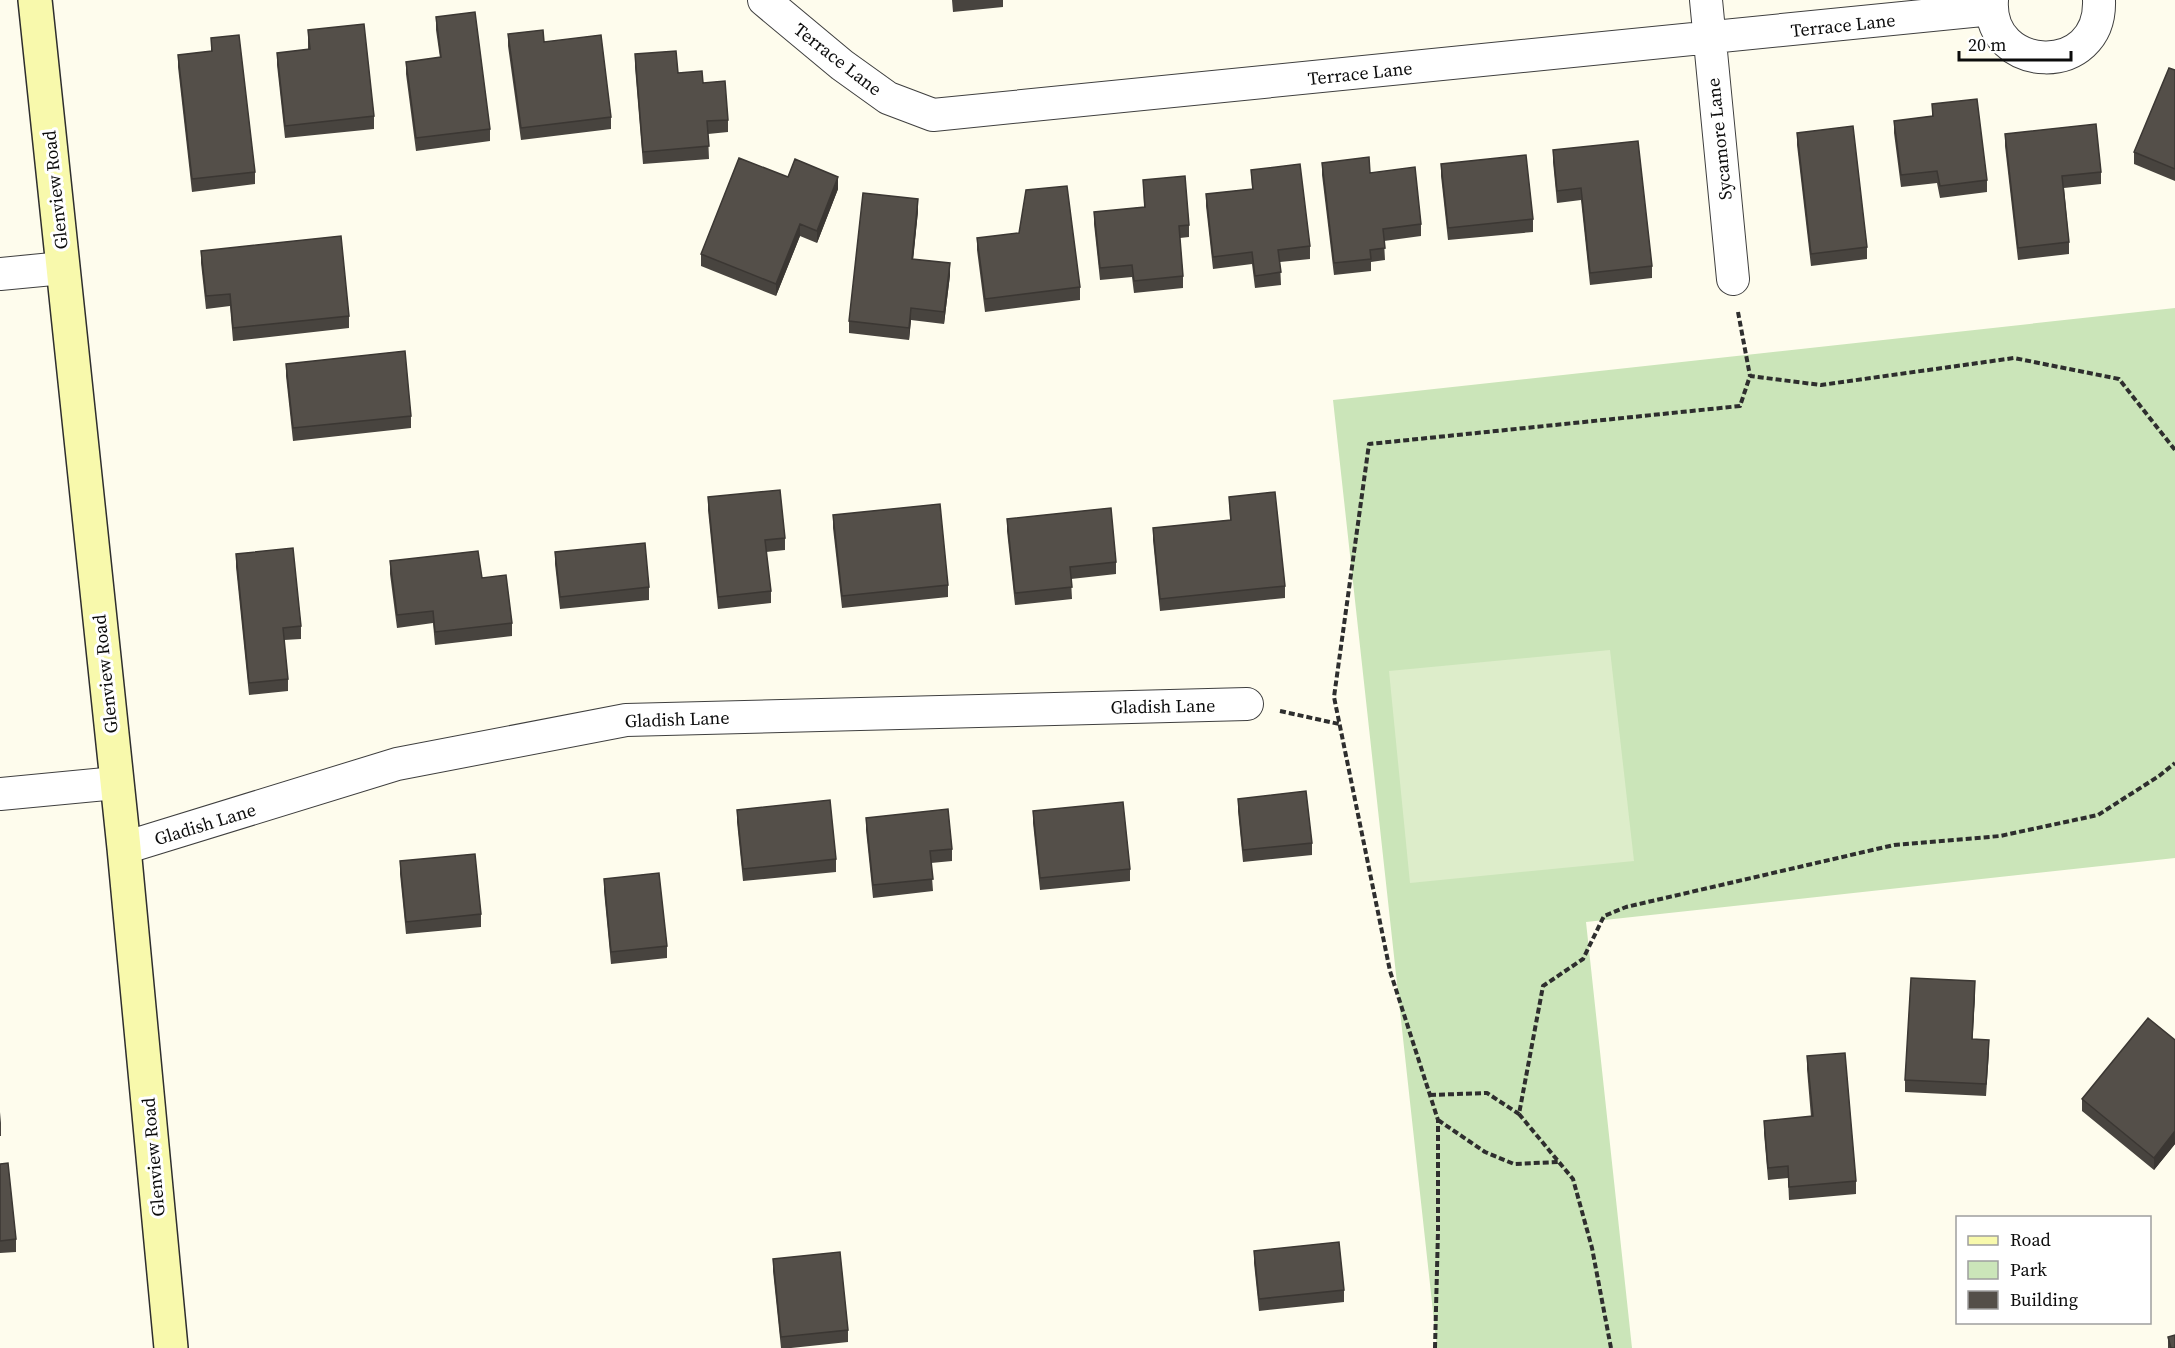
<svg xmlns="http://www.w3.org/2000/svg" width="2175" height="1348" font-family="'Source Serif 4',serif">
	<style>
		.green { fill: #cbe5b9 }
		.pitch { fill: #ddedca }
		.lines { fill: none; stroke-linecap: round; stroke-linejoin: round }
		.street-casing { stroke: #3f3f3f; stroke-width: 34 }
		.secondary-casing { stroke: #2e2e2e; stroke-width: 36 }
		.path { stroke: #2e2e2e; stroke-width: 4; stroke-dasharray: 6 3; stroke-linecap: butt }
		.street { stroke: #fff; stroke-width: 32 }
		.secondary { stroke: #f8f9ac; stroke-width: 33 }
		.wall { fill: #48443f }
		.shaded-wall { fill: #3b3733 }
		.building { fill: #544f49; stroke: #3b3733; stroke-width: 1.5 }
		.labels { text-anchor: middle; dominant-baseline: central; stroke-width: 6; stroke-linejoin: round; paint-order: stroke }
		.street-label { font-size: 18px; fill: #0c0c0c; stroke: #fff }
	</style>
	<rect width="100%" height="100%" fill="#fefced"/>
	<!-- green -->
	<path class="green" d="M2175,308V858L1586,922L1632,1348H1437L1333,400Z"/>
	<!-- pitch -->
	<path class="pitch" d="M1610,650L1634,861L1410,883L1389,671Z"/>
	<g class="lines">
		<defs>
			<path id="street" d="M764,0L842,65L888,98L933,115L1992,9
				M1706,0L1733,279
				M1992,0C1987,74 2102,79 2099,0
				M0,274L63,268
				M0,794L116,783
				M124,848L397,764L626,720L1247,704"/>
			<path id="secondary" d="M35,0L124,848L171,1348"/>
		</defs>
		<!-- street casing -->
		<use href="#street" class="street-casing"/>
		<!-- secondary casing -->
		<use href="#secondary" class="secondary-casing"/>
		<!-- path -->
		<path class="path" d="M1738,312L1750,376
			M1280,711L1339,724
			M1430,1095L1487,1093L1519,1114
			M1438,1120L1485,1152L1514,1164L1559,1162
			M1435,1348L1438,1231V1120L1390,971L1334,697L1369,444L1740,406L1750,376L1821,385L2014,358L2119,379L2175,450
			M1611,1348L1592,1248L1573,1179L1519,1114L1543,986L1583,959L1604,916L1626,907L1894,845L2000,836L2098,815L2159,776L2175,763"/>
		<!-- street -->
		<use href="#street" class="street"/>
		<!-- secondary -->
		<use href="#secondary" class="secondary"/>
	</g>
	<!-- wall -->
	<path class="wall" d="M952,0H1003V7L953,12Z
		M436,17L490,129V141L416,151L406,74V62L440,58L436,30Z
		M308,30L374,116V129L285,138L277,65V53L308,50Z
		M508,34L544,42L611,117V129L521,140L508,46Z
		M211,38L255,172V184L192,192L178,67V55L211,51Z
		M635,54L703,83L728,120V132L708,134L709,159L643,164L635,67Z
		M2175,70V181L2134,164V152Z
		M1932,104L1987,180V192L1940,198L1937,183L1901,187L1894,133V121L1932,116Z
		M1797,133L1867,247V259L1811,266L1797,145Z
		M2005,134L2101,172V184L2064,188L2069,242V254L2018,260L2005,146Z
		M1553,150L1652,266V278L1590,285L1581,200L1557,203L1553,162Z
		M1322,163L1421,224V236L1384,241L1385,260L1371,262V271L1334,275L1322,175Z
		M1441,164L1533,219V232L1448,240L1441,176Z
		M1251,170L1310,246V259L1280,262L1281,285L1255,288L1252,264L1213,269L1206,206V194L1252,189Z
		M788,177L838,189L817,243L800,236L776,296L701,266V254Z
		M1143,180L1189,225V237L1180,238L1183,276V288L1134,293L1132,277L1100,280L1094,224V212L1144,207Z
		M918,211L913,259L950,275L944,324L911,320L909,340L849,333V321Z
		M977,238L1080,287V300L985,312L977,250Z
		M201,251L349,316V328L233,341L230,306L206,309L201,263Z
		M286,364L411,416V428L293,441L286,376Z
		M708,497L785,538V550L766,552L771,591V603L718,609L708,510Z
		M1229,497L1285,586V598L1160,611L1153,540V528L1230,520Z
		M833,515L948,585V597L842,608L833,528Z
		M1007,519L1116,562V574L1071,579L1072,599L1015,605L1007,531Z
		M555,552L649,587V600L560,609L555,564Z
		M236,554L301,626V639L284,640L288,679V691L249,695L236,567Z
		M390,561L482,578L512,623V636L435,645L433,623L397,628L390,574Z
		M1238,799L1312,843V855L1243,862L1238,811Z
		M737,810L836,859V872L743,881L737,822Z
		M1033,811L1130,869V881L1040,890L1033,823Z
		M866,818L952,849V861L931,863L933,891L873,898L866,830Z
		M400,861L481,914V927L406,934L400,874Z
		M604,879L667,946V958L611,964L604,891Z
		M1975,994L1972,1039L1989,1052L1986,1096L1905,1092V1080Z
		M2175,1040V1144L2154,1170L2082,1111V1099Z
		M1807,1056L1856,1181V1194L1789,1200L1788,1178L1768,1180L1764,1133V1121L1811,1117L1807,1069Z
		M0,1112L1,1123V1136H0Z
		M0,1164L16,1239V1252L0,1253Z
		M1254,1251L1344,1290V1302L1259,1311L1254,1263Z
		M773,1259L848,1330V1342L791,1348H781L773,1271Z
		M2168,1337L2175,1348H2168Z"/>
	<!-- shaded-wall -->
	<path class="shaded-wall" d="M838,177V189L817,243V231Z
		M918,199V211L912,271V259Z
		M800,224V236L776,296V284Z
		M950,263V275L944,324V312Z
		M911,308V320L909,340V328Z
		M1975,981V994L1972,1051V1039Z
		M2175,1131V1144L2154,1170V1158Z"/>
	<!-- building -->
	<path class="building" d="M475,12L490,129L416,138L406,62L441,57L436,17Z
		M364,24L374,116L285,126L277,53L310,49L308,30Z
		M543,30L544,42L601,35L611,117L521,128L508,34Z
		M239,35L255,172L192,179L178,55L212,51L211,38Z
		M676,51L678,73L702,71L703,83L725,81L728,120L707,121L709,146L643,152L635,54Z
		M2169,68L2175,70V169L2134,152Z
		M1977,99L1987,180L1940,186L1937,171L1901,175L1894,121L1933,116L1932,104Z
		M2096,124L2101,172L2062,176L2069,242L2018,248L2005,134Z
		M1853,126L1867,247L1811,254L1797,133Z
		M1638,141L1652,266L1590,273L1581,188L1557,191L1553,150Z
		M1526,155L1533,219L1448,228L1441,164Z
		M1369,157L1370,173L1415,167L1421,224L1383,229L1385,248L1370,250L1371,259L1334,263L1322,163Z
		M739,158L788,177L795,159L838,177L817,231L800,224L776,284L701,254Z
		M1300,164L1310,246L1278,250L1281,272L1255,276L1252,252L1213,257L1206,194L1253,189L1251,170Z
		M1185,176L1189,225L1179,226L1183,276L1134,281L1132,265L1100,268L1094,212L1145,207L1143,180Z
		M1067,186L1080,287L985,299L977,238L1019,233L1026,190Z
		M863,193L918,199L912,259L950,263L944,312L911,308L909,328L849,321Z
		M341,236L349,316L233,328L230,294L206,296L201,251Z
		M405,351L411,416L293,428L286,364Z
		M780,490L785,538L765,540L771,591L718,597L708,497Z
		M1275,492L1285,586L1160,599L1153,528L1231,520L1229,497Z
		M940,504L948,585L842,596L833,515Z
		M1111,508L1116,562L1070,567L1072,587L1015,593L1007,519Z
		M645,543L649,587L560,597L555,552Z
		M293,548L301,626L283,628L288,679L249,683L236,554Z
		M478,551L482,578L506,575L512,623L435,632L433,611L397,615L390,561Z
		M1306,791L1312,843L1243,850L1238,799Z
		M830,800L836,859L743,869L737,810Z
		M1123,802L1130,869L1040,878L1033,811Z
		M948,809L952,849L930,851L933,879L873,885L866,818Z
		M475,854L481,914L406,922L400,861Z
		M659,873L667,946L611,952L604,879Z
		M1911,978L1975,981L1972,1039L1989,1040L1986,1084L1905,1080Z
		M2148,1018L2175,1040V1131L2154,1158L2082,1099Z
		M1845,1053L1856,1181L1789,1187L1788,1166L1768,1168L1764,1121L1813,1116L1807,1056Z
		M8,1163L16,1239L0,1241V1164Z
		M1339,1242L1344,1290L1259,1299L1254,1251Z
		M840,1252L848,1330L781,1337L773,1259Z
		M2175,1335V1348H2171L2168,1337Z"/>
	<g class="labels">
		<!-- street labels -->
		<g class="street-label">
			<text transform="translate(1843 25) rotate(-6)">Terrace Lane</text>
			<text transform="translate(838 59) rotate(38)">Terrace Lane</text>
			<text transform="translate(1360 73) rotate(-6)">Terrace Lane</text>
			<text transform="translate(1719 139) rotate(-96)">Sycamore Lane</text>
			<text transform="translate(55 190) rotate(-96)">Glenview Road</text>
			<text transform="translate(105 674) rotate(-96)">Glenview Road</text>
			<text transform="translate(1163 706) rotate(-1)">Gladish Lane</text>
			<text transform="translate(677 719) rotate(-2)">Gladish Lane</text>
			<text transform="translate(205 824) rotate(-17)">Gladish Lane</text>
			<text transform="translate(153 1157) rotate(-95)">Glenview Road</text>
		</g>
	</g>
	<!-- legend -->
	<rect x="1956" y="1216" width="195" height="108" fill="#ffffff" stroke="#9e9e9e" stroke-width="1.5"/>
	<rect x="1968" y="1236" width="30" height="9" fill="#f8f9ac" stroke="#9e9e9e" stroke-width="1.5"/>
	<text x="2010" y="1246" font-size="18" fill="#0c0c0c">Road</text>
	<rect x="1968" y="1261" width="30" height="18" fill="#cbe5b9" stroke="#9e9e9e" stroke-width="1.5"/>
	<text x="2010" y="1276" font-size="18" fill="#0c0c0c">Park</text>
	<rect x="1968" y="1291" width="30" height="18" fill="#544f49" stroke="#9e9e9e" stroke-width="1.5"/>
	<text x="2010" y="1306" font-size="18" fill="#0c0c0c">Building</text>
	<!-- scale -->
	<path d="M1959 51v9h112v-9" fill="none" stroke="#0c0c0c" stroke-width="3"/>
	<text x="1968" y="51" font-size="18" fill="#0c0c0c" stroke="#ffffff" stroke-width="4.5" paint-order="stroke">20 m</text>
</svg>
